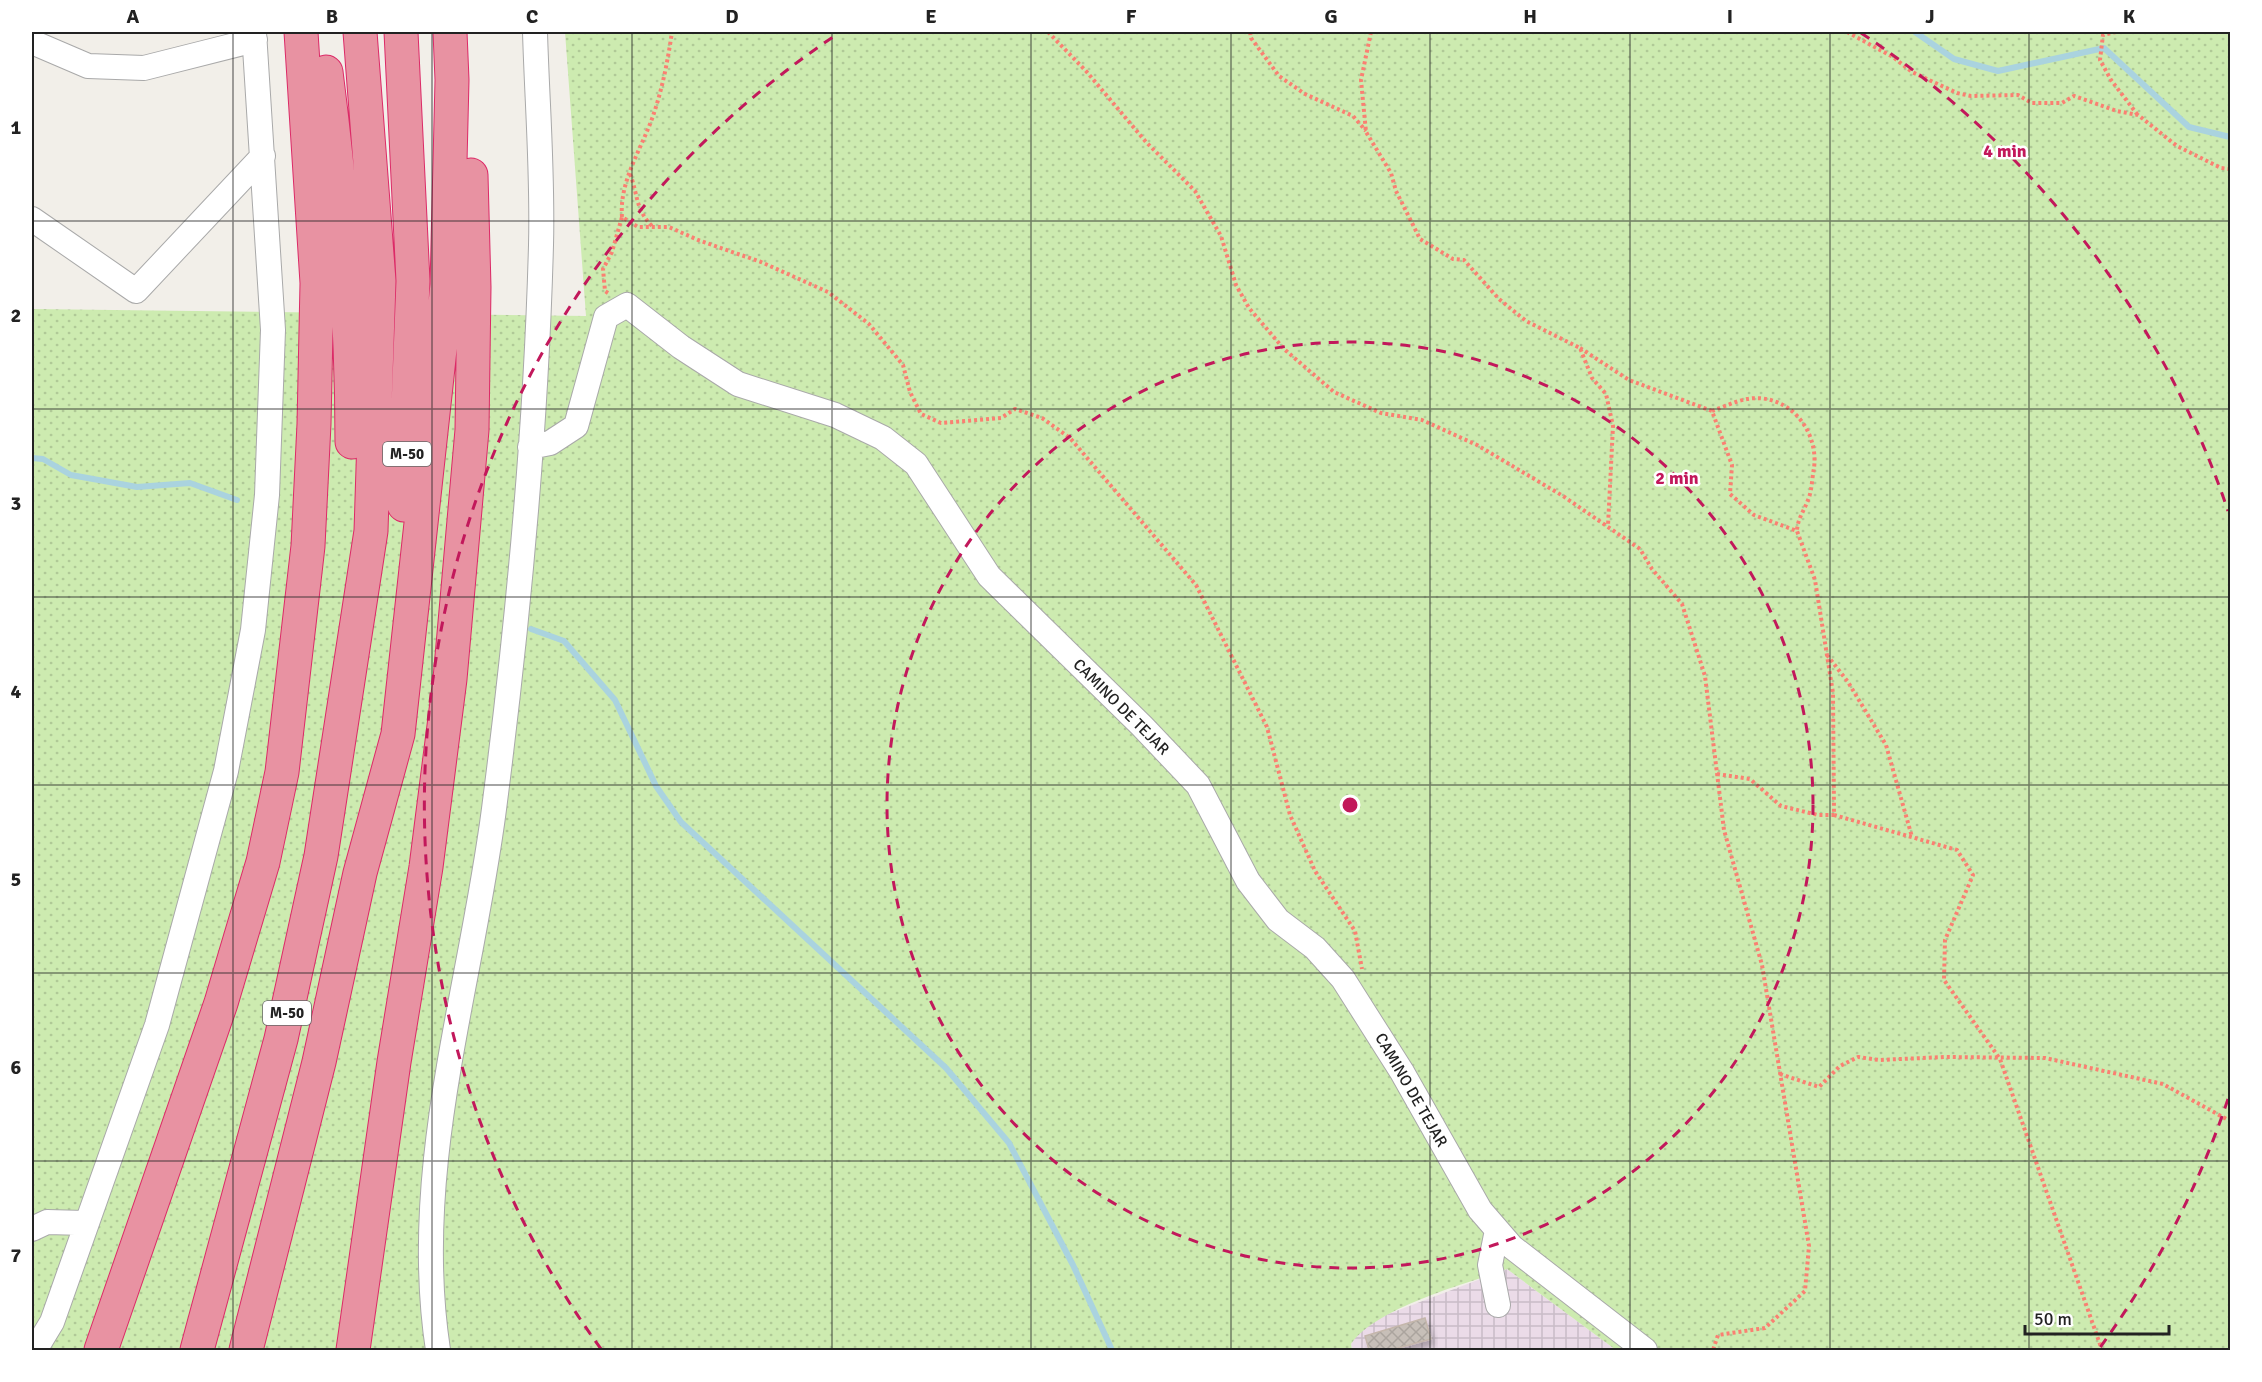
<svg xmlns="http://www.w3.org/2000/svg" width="2262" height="1382" font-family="Signika,sans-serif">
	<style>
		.industrial { fill: url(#industrial-grid) }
		.grass { fill: url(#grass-dots) }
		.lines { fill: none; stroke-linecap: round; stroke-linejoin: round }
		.stream { stroke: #aad3df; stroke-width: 6 }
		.building { fill: url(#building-cross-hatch); stroke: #c4b6ab; stroke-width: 1.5; filter: url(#shadow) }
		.minor-casing { stroke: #a9a9a9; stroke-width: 26 }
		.highway-casing { stroke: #dc2a67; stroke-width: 35 }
		.path { stroke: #fa8072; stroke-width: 4; stroke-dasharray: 3 3; stroke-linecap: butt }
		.minor { stroke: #fff; stroke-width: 24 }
		.highway { stroke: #e892a2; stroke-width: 33 }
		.grid { fill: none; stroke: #222; stroke-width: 1.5; stroke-opacity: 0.55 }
		.ring { fill: none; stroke: #c2185b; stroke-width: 3; stroke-dasharray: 10 8 }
		.labels { text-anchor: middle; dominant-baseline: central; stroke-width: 5; stroke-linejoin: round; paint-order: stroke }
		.shield { fill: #fff; stroke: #646464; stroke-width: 1.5 }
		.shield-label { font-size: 15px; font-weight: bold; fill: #222 }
		.street-label { font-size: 16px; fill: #222; stroke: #fff }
		.centre { fill: #c2185b; stroke: #fff; stroke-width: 3 }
		.ring-label { font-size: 18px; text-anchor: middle; font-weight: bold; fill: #c2185b; stroke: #fff; stroke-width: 5; stroke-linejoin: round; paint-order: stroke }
		.neatline { fill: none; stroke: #222; stroke-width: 2 }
		.grid-label { font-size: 20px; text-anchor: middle; font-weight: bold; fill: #222 }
	</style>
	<defs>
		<pattern id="industrial-grid" width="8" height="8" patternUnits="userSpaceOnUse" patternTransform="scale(1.5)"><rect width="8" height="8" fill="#ebdbe8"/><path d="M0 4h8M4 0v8" fill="none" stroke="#c9bcc7"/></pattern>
		<pattern id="grass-dots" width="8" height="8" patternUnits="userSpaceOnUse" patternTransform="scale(1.5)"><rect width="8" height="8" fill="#cdebb0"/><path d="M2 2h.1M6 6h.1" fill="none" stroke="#b0c997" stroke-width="1.8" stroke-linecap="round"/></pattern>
		<pattern id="building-cross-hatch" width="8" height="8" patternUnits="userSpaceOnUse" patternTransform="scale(1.5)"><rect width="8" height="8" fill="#c7bfb8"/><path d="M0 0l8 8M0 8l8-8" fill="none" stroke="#aba49e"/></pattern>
		<filter id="shadow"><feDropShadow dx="3.5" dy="6" stdDeviation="3" flood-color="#0004"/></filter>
	</defs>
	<rect width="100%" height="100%" fill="#f2efe9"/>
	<!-- industrial -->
	<path class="industrial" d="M1507,1269L1616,1350H1352L1351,1344L1359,1332L1383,1316Z"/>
	<!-- grass -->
	<path class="grass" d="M565,32H2230V1350H1616L1507,1269C1463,1285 1377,1307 1351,1344L1352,1350H32V309L586,316Z"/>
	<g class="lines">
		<!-- stream -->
		<path class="stream" d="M1915,32L1954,59L1998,71L2104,48L2189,127L2230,137
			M32,458L43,459L71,475L137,487L190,483L237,500
			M531,629L564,641L615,700L656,786L681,822L946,1068L1009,1143L1073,1265L1112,1350"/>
	</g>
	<!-- building -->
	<path class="building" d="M1425,1318L1431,1339L1391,1350H1369L1365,1336Z"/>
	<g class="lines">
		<defs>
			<path id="minor" d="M32,42L88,66L144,68L255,40
				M32,219L136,291L263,156
				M530,447L550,443L576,426L606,317L627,305L681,347L738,384L835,415L883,438L916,464L989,576L1142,726L1198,785L1248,881L1278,920L1315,948L1343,979L1402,1072L1480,1210L1512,1247L1645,1350
				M32,1229L47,1222L85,1223
				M1497,1230L1490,1265L1498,1305
				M35,1350L52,1322L157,1025L226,771L253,630L267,495L273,330L254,32
				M438,1350C410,1168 471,989 494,809C518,623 536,433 541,245C543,174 537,102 535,32"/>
			<path id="highway" d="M401,32L413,281L404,505
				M326,72C342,195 352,317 352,442
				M101,1350L221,1003L263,862L282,772L308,546L314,424L317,283L301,32
				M197,1350L281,1039L321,856L371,531L379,281L360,32
				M246,1350L319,1062L360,873L398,734L447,285L452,80L450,32
				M353,1350L394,1062L426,867L450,679L472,430L474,287L471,175"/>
		</defs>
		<!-- minor casing -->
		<use href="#minor" class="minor-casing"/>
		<!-- highway casing -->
		<use href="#highway" class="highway-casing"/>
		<!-- path -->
		<path class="path" d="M1048,32L1086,71L1146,142L1195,191L1221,236L1236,285L1249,308L1284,349L1334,392L1381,413L1422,420L1477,445L1563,496L1640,549L1652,569L1682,604L1705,676L1724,830L1762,965L1809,1246L1805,1291L1765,1328L1718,1335L1713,1350
			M1250,32L1251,38L1279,76L1305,94L1353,116L1366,131
			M1371,32L1361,80L1366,132L1391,173L1396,191L1420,239L1453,259L1464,260L1499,299L1526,321L1580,348L1592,378L1606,394L1613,426L1608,526
			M1847,32L1893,57L1912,72L1957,93L1971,96L2018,95L2032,103H2062L2074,96L2117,111L2138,115L2177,146L2221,168L2230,169
			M2116,32L2103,35L2100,60L2111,80L2137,114
			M630,174C638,194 635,209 652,226
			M622,217C619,180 643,147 654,113C663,86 668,59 672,32
			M608,293L605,291L603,269L612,252L622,217L638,227H669L698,240L761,262L828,292L869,324L903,365L910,392L921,414L941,423L1001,418L1015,409L1042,418L1070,438L1196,585L1267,727L1290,815L1315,871L1355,931L1362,969
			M1580,348L1629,380L1712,411L1732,465L1730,494L1754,515L1797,531L1815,580L1833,693L1834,815L1957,850L1973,875L1945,940L1944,980L2000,1059L2102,1350
			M1712,411C1723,407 1736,401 1747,399C1788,392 1819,430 1814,468C1812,478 1812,491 1808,500C1804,511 1798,518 1797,530
			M1827,655L1848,682L1886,745L1912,837
			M1717,774L1750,779L1781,806L1818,815H1834
			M1780,1074L1819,1087L1840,1066L1858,1057L1879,1060L1945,1057L2045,1058L2163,1084L2230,1121"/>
		<!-- minor -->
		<use href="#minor" class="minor"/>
		<!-- highway -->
		<use href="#highway" class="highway"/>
	</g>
	<!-- grid -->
	<path class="grid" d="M233,32V1350M432,32V1350M632,32V1350M832,32V1350M1031,32V1350M1231,32V1350M1430,32V1350M1630,32V1350M1830,32V1350M2029,32V1350M32,221H2230M32,409H2230M32,597H2230M32,785H2230M32,973H2230M32,1161H2230"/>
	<!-- distance rings -->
	<g class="ring">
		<circle cx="1350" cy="805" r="463"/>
		<path d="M2228 1099A926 926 0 0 1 2099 1349M601 1349A926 926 0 0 1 839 33M1861 33A926 926 0 0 1 2228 511"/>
	</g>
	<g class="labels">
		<!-- shield labels -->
		<g class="shield">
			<rect x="383" y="442" width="48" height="24" rx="4.5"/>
			<rect x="263" y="1001" width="48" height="24" rx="4.5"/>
		</g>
		<g class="shield-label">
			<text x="407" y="454">M-50</text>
			<text x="287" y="1013">M-50</text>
		</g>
		<!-- street labels -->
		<g class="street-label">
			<text transform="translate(1121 707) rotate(45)">CAMINO DE TEJAR</text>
			<text transform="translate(1411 1090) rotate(60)">CAMINO DE TEJAR</text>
		</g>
	</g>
	<circle cx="1350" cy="805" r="9" class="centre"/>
	<g class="ring-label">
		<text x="2005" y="157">4 min</text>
		<text x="1677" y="484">2 min</text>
	</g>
	<!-- border -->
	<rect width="2262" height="1382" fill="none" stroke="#ffffff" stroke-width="66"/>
	<!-- scale -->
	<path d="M2025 1325v9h144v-9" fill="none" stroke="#222222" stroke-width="3"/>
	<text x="2034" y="1325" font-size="18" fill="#222222" stroke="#ffffff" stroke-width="4.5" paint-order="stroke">50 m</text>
	<rect x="33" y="33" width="2196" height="1316" class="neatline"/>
	<g class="grid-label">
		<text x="133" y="23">A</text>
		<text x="332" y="23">B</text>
		<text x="532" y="23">C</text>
		<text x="732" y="23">D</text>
		<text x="931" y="23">E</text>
		<text x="1131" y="23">F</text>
		<text x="1331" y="23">G</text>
		<text x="1530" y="23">H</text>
		<text x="1730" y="23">I</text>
		<text x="1930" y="23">J</text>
		<text x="2129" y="23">K</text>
		<text x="16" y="134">1</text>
		<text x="16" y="322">2</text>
		<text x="16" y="510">3</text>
		<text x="16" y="698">4</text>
		<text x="16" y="886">5</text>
		<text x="16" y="1074">6</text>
		<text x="16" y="1262">7</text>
	</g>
</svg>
